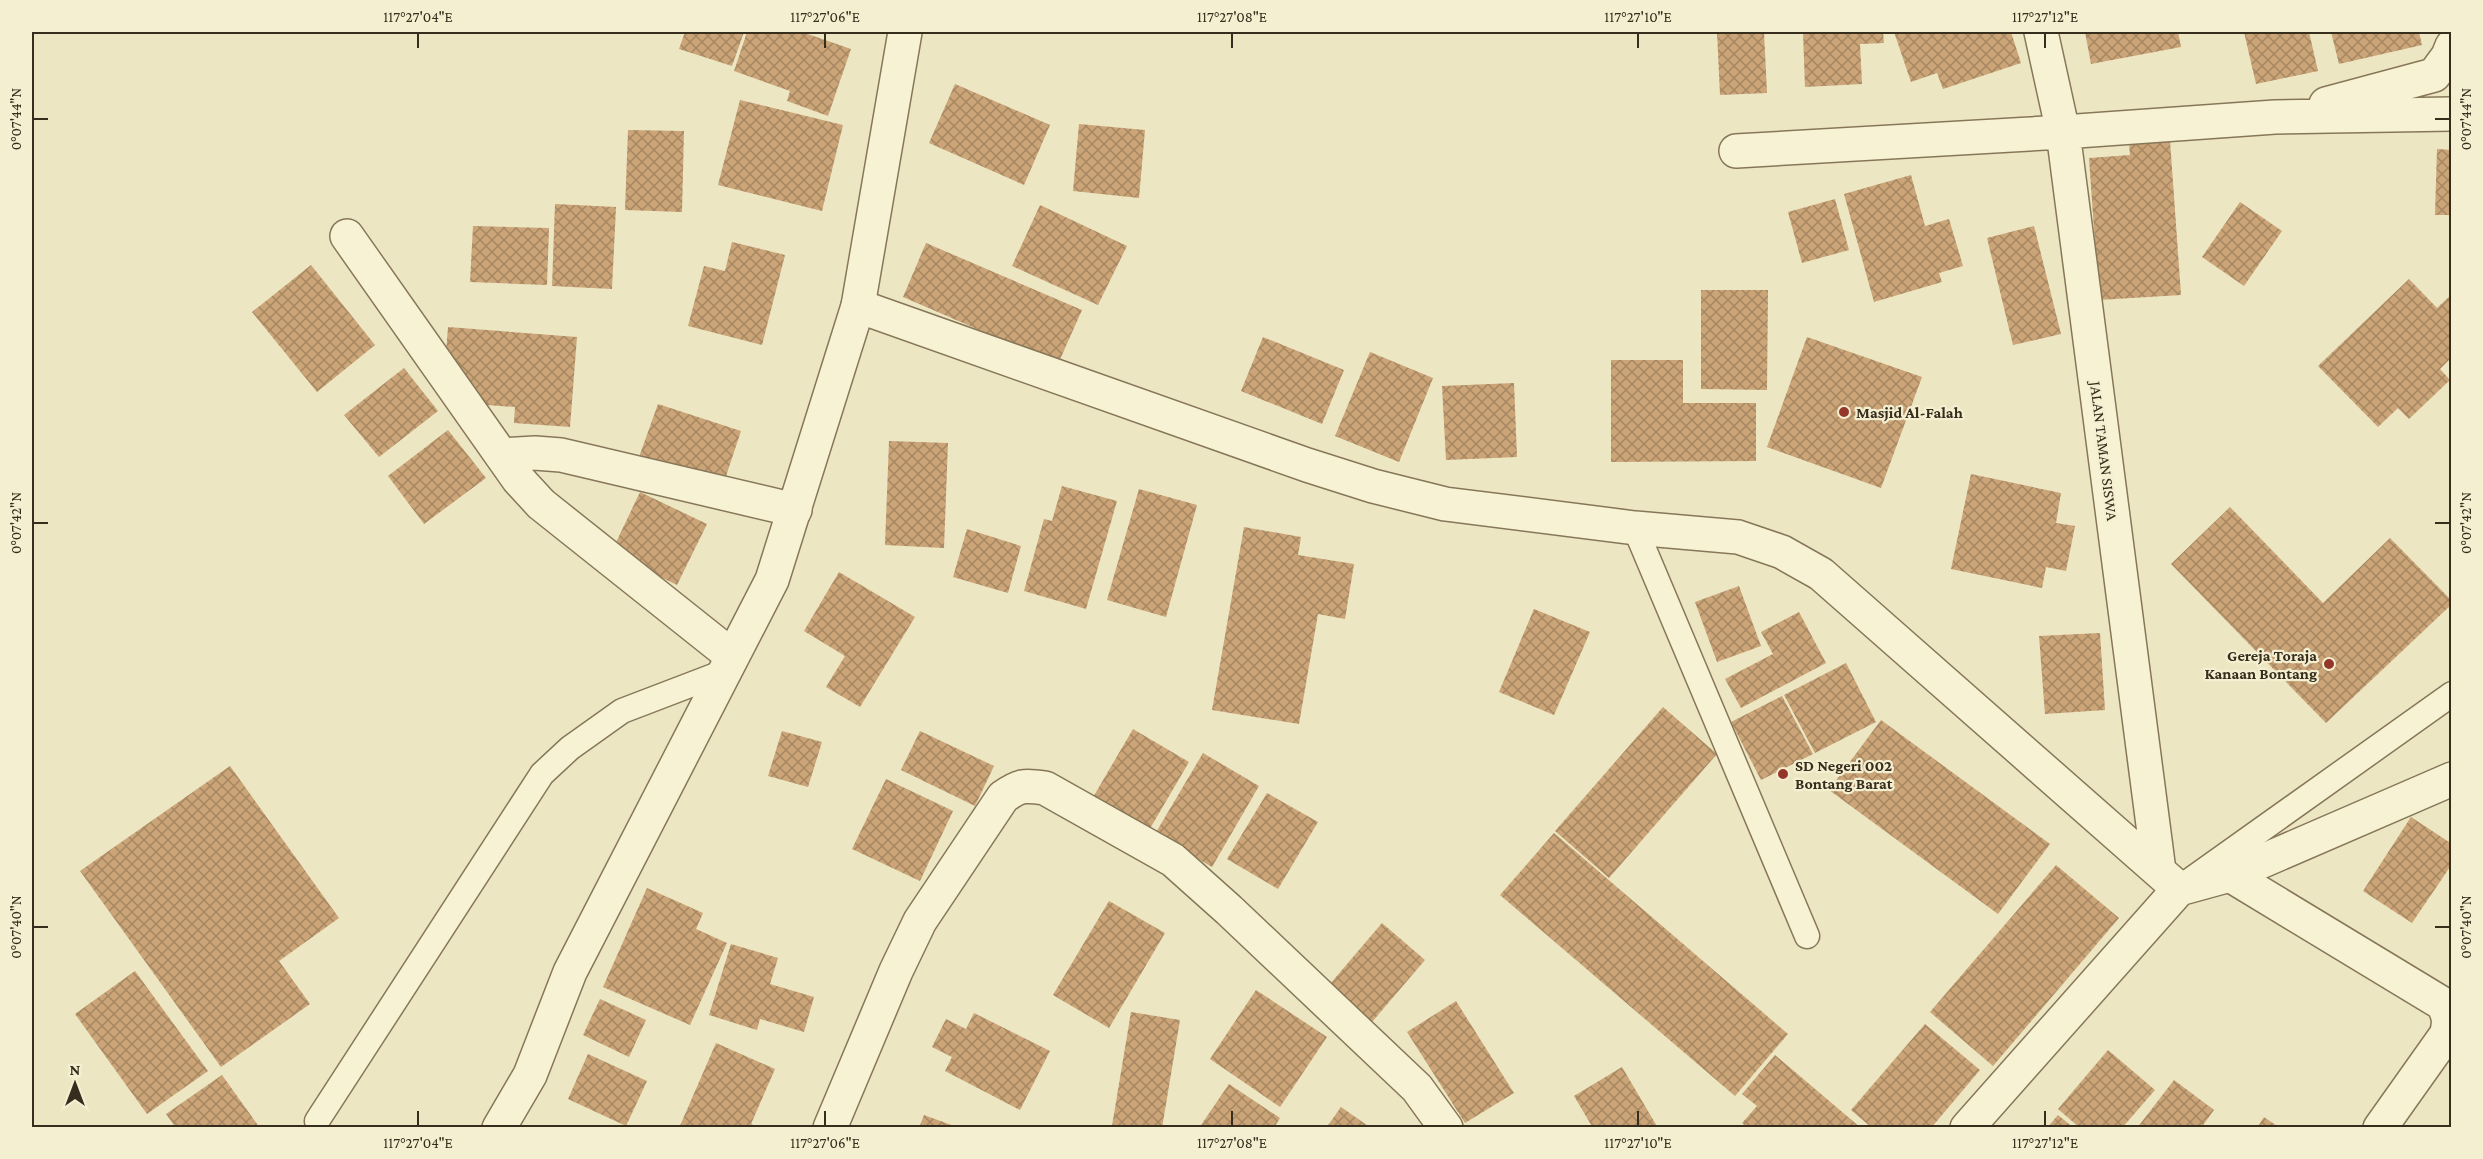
<svg xmlns="http://www.w3.org/2000/svg" width="2483" height="1159" font-family="'Crimson Pro',serif">
	<style>
		.building { fill: url(#building-cross-hatch) }
		.lines { fill: none; stroke-linecap: round; stroke-linejoin: round }
		.service-casing { stroke: #877759; stroke-width: 27 }
		.minor-casing { stroke: #877759; stroke-width: 36 }
		.tertiary-casing { stroke: #877759; stroke-width: 36 }
		.service { stroke: #f8f2d5; stroke-width: 24 }
		.minor { stroke: #f8f2d5; stroke-width: 33 }
		.tertiary { stroke: #f8f2d5; stroke-width: 33 }
		.ticks { fill: none; stroke: #372d1d; stroke-width: 2 }
		.poi-dot { fill: #95362a; stroke: #f5efd1; stroke-width: 2 }
		.labels { text-anchor: middle; dominant-baseline: central; stroke-width: 4.5; stroke-linejoin: round; paint-order: stroke }
		.poi-label { font-size: 16px; font-weight: bold; fill: #372d1d; stroke: #f5efd1; text-anchor: start }
		.street-label { font-size: 16px; fill: #372d1d; stroke: #f5efd1 }
		.neatline { fill: none; stroke: #372d1d; stroke-width: 2 }
		.ticks-label { font-size: 15px; text-anchor: middle; fill: #372d1d }
	</style>
	<defs>
		<pattern id="building-cross-hatch" width="8" height="8" patternUnits="userSpaceOnUse" patternTransform="scale(1.5)"><rect width="8" height="8" fill="#cba578"/><path d="M0 0l8 8M0 8l8-8" fill="none" stroke="#a68762"/></pattern>
	</defs>
	<rect width="100%" height="100%" fill="#ede6c2"/>
	<!-- building -->
	<path class="building" d="M685,32H744L732,66L679,49Z
		M747,32H802L851,49L828,116L787,101L790,91L734,71Z
		M1717,32H1764L1767,93L1720,95Z
		M1803,32H1883L1884,43L1860,44L1862,84L1805,87Z
		M1894,32H2011L2021,63L1943,89L1937,73L1911,82Z
		M2085,32H2178L2181,47L2091,64Z
		M2244,32H2309L2318,71L2256,84Z
		M2331,32H2419L2422,45L2339,64Z
		M955,84L1050,125L1024,185L929,143Z
		M740,100L843,125L822,211L718,185Z
		M1079,124L1145,130L1139,198L1073,191Z
		M628,130L684,131L682,212L625,210Z
		M2170,140L2181,295L2099,300L2089,158L2130,155L2129,143Z
		M2437,149L2452,150V215H2435Z
		M1911,175L1925,226L1949,219L1963,266L1939,273L1942,282L1874,302L1844,194Z
		M1835,199L1849,250L1802,263L1788,212Z
		M2240,202L2282,231L2244,286L2202,257Z
		M555,204L616,207L612,289L552,286Z
		M1040,205L1127,246L1098,305L1012,266Z
		M473,226L549,228L547,285L470,282Z
		M2034,226L2061,334L2013,345L1987,238Z
		M732,242L785,255L762,345L688,326L704,266L725,271Z
		M926,243L1082,310L1058,364L903,297Z
		M311,265L375,345L317,392L252,312Z
		M2409,279L2437,308L2452,294V357L2440,369L2450,380L2409,419L2398,408L2378,427L2318,366Z
		M1701,290H1768L1767,390L1701,389Z
		M448,327L577,337L570,427L514,423L515,407L474,404L445,366Z
		M1263,337L1344,370L1322,424L1241,391Z
		M1807,337L1922,377L1881,488L1767,447Z
		M1370,352L1433,378L1399,462L1335,436Z
		M1611,360H1683V403H1756V461L1611,462Z
		M404,368L438,411L379,457L344,415Z
		M1514,383L1517,457L1446,460L1442,386Z
		M658,404L741,431L723,485L639,457Z
		M448,430L486,478L424,524L388,476Z
		M889,441L948,443L944,548L885,545Z
		M1971,474L2061,493L2056,523L2075,526L2066,571L2046,567L2042,588L1951,569Z
		M1062,486L1117,501L1086,609L1024,591L1044,519L1052,521Z
		M1139,489L1197,505L1166,617L1107,600Z
		M640,492L707,524L677,585L611,553Z
		M2230,507L2323,603L2390,538L2452,601V604L2326,723L2171,564Z
		M1244,527L1301,537L1298,555L1354,564L1345,619L1318,614L1299,724L1212,710Z
		M967,529L1021,546L1008,593L953,577Z
		M839,572L915,617L860,707L826,687L845,656L804,631Z
		M1739,586L1761,646L1717,662L1695,602Z
		M1534,609L1590,632L1554,715L1499,692Z
		M1799,612L1826,663L1741,708L1725,679L1773,654L1761,632Z
		M2100,633L2105,710L2045,714L2039,636Z
		M1846,663L1876,722L1815,753L1784,695Z
		M1782,696L1813,754L1761,780L1731,722Z
		M1663,707L1717,754L1609,878L1555,831Z
		M1881,720L2050,844L1998,914L1829,790Z
		M1133,729L1189,762L1148,832L1092,799Z
		M782,731L822,742L808,787L768,776Z
		M920,731L994,766L975,806L901,770Z
		M1203,753L1259,786L1212,867L1155,834Z
		M230,766L339,918L279,961L310,1004L221,1067L80,871Z
		M886,779L953,811L920,881L852,849Z
		M1267,793L1318,822L1278,889L1227,859Z
		M2411,817L2452,844V864L2412,923L2363,891Z
		M1554,833L1788,1034L1735,1096L1500,895Z
		M2056,865L2119,918L1993,1066L1930,1012Z
		M647,888L703,913L696,929L727,943L690,1025L603,987Z
		M1109,901L1165,933L1109,1028L1053,995Z
		M1382,923L1425,960L1372,1022L1330,984Z
		M731,944L778,958L770,984L814,997L804,1032L760,1019L757,1030L709,1015Z
		M135,971L208,1071L147,1114L75,1014Z
		M1256,990L1327,1037L1280,1107L1210,1059Z
		M600,999L646,1020L629,1057L583,1035Z
		M1456,1001L1514,1093L1465,1123L1407,1032Z
		M1131,1012L1180,1020L1162,1128L1112,1126Z
		M974,1013L1050,1051L1020,1110L945,1071L952,1057L932,1047L946,1019L966,1029Z
		M1925,1024L1980,1070L1931,1128H1872L1851,1110Z
		M716,1043L775,1069L751,1124L759,1128H679Z
		M2108,1050L2155,1090L2122,1128H2080L2058,1109Z
		M588,1054L647,1081L626,1126L568,1099Z
		M1775,1055L1861,1128H1748L1742,1123L1757,1106L1742,1094Z
		M1622,1067L1658,1128H1593L1574,1096Z
		M222,1075L260,1128H176L166,1114Z
		M2174,1080L2214,1110L2201,1128H2137Z
		M1229,1084L1280,1118L1274,1128H1199Z
		M1341,1107L1371,1128H1326Z
		M924,1115L957,1127V1128H919Z
		M2058,1115L2074,1128H2047Z
		M2264,1117L2280,1128H2257Z"/>
	<g class="lines">
		<defs>
			<path id="service" d="M1635,528L1807,936
				M2192,879L2452,694
				M317,1121L542,774L570,748L622,711L724,672"/>
			<path id="minor" d="M2041,32L2063,132L2159,871
				M2326,104L2434,75L2448,56L2452,46
				M1736,151L2063,132L2275,117L2452,114
				M347,236L518,479L541,504L732,656
				M858,306L1307,465L1373,486L1445,504L1635,528L1738,537L1782,552L1821,574L2179,889
				M501,455L535,453L561,455L795,510
				M2230,875L2443,1004C2449,1016 2450,1023 2446,1035L2380,1128
				M830,1128L896,971L920,921L1003,797C1020,785 1024,785 1045,788L1173,860L1229,910L1417,1088L1446,1128
				M1967,1128L2179,889L2230,875L2452,779"/>
			<path id="tertiary" d="M499,1128L530,1075L570,972L772,580L858,306L905,32"/>
		</defs>
		<!-- service casing -->
		<use href="#service" class="service-casing"/>
		<!-- minor casing -->
		<use href="#minor" class="minor-casing"/>
		<!-- tertiary casing -->
		<use href="#tertiary" class="tertiary-casing"/>
		<!-- service -->
		<use href="#service" class="service"/>
		<!-- minor -->
		<use href="#minor" class="minor"/>
		<!-- tertiary -->
		<use href="#tertiary" class="tertiary"/>
	</g>
	<!-- ticks -->
	<path class="ticks" d="M418,33V48M825,33V48M1232,33V48M1638,33V48M2045,33V48M33,119H48M2435,119H2450M33,523H48M2435,523H2450M33,927H48M2435,927H2450M418,1111V1126M825,1111V1126M1232,1111V1126M1638,1111V1126M2045,1111V1126"/>
	<!-- markers -->
	<g class="poi-dot">
		<circle cx="1844" cy="412" r="6"/>
		<circle cx="2329" cy="664" r="6"/>
		<circle cx="1783" cy="774" r="6"/>
	</g>
	<g class="labels">
		<!-- poi labels -->
		<g class="poi-label">
			<text x="1856" y="412">Masjid Al-Falah</text>
			<text x="2317" y="655" text-anchor="end">Gereja Toraja<tspan x="2317" dy="18">Kanaan Bontang</tspan></text>
			<text x="1795" y="765">SD Negeri 002<tspan x="1795" dy="18">Bontang Barat</tspan></text>
		</g>
		<!-- street labels -->
		<g class="street-label">
			<text transform="translate(2104 451) rotate(83)">JALAN TAMAN SISWA</text>
		</g>
	</g>
	<!-- border -->
	<rect width="2483" height="1159" fill="none" stroke="#f5efd1" stroke-width="66"/>
	<!-- north arrow -->
	<g transform="translate(75 1084)" stroke="#f5efd1" stroke-width="4.5" paint-order="stroke">
	<path d="M0-4.5L10 22L0 15L-10 22Z" fill="#372d1d"/>
	<text y="-9" font-size="16" font-weight="bold" text-anchor="middle" fill="#372d1d">N</text>
	</g>
	<rect x="33" y="33" width="2417" height="1093" class="neatline"/>
	<g class="ticks-label">
		<text x="418" y="22">117°27'04"E</text>
		<text x="825" y="22">117°27'06"E</text>
		<text x="1232" y="22">117°27'08"E</text>
		<text x="1638" y="22">117°27'10"E</text>
		<text x="2045" y="22">117°27'12"E</text>
		<text transform="translate(16 119) rotate(-90)" y="5">0°07'44"N</text>
		<text transform="translate(2466 119) rotate(-90)" y="5">0°07'44"N</text>
		<text transform="translate(16 523) rotate(-90)" y="5">0°07'42"N</text>
		<text transform="translate(2466 523) rotate(-90)" y="5">0°07'42"N</text>
		<text transform="translate(16 927) rotate(-90)" y="5">0°07'40"N</text>
		<text transform="translate(2466 927) rotate(-90)" y="5">0°07'40"N</text>
		<text x="418" y="1148">117°27'04"E</text>
		<text x="825" y="1148">117°27'06"E</text>
		<text x="1232" y="1148">117°27'08"E</text>
		<text x="1638" y="1148">117°27'10"E</text>
		<text x="2045" y="1148">117°27'12"E</text>
	</g>
</svg>
